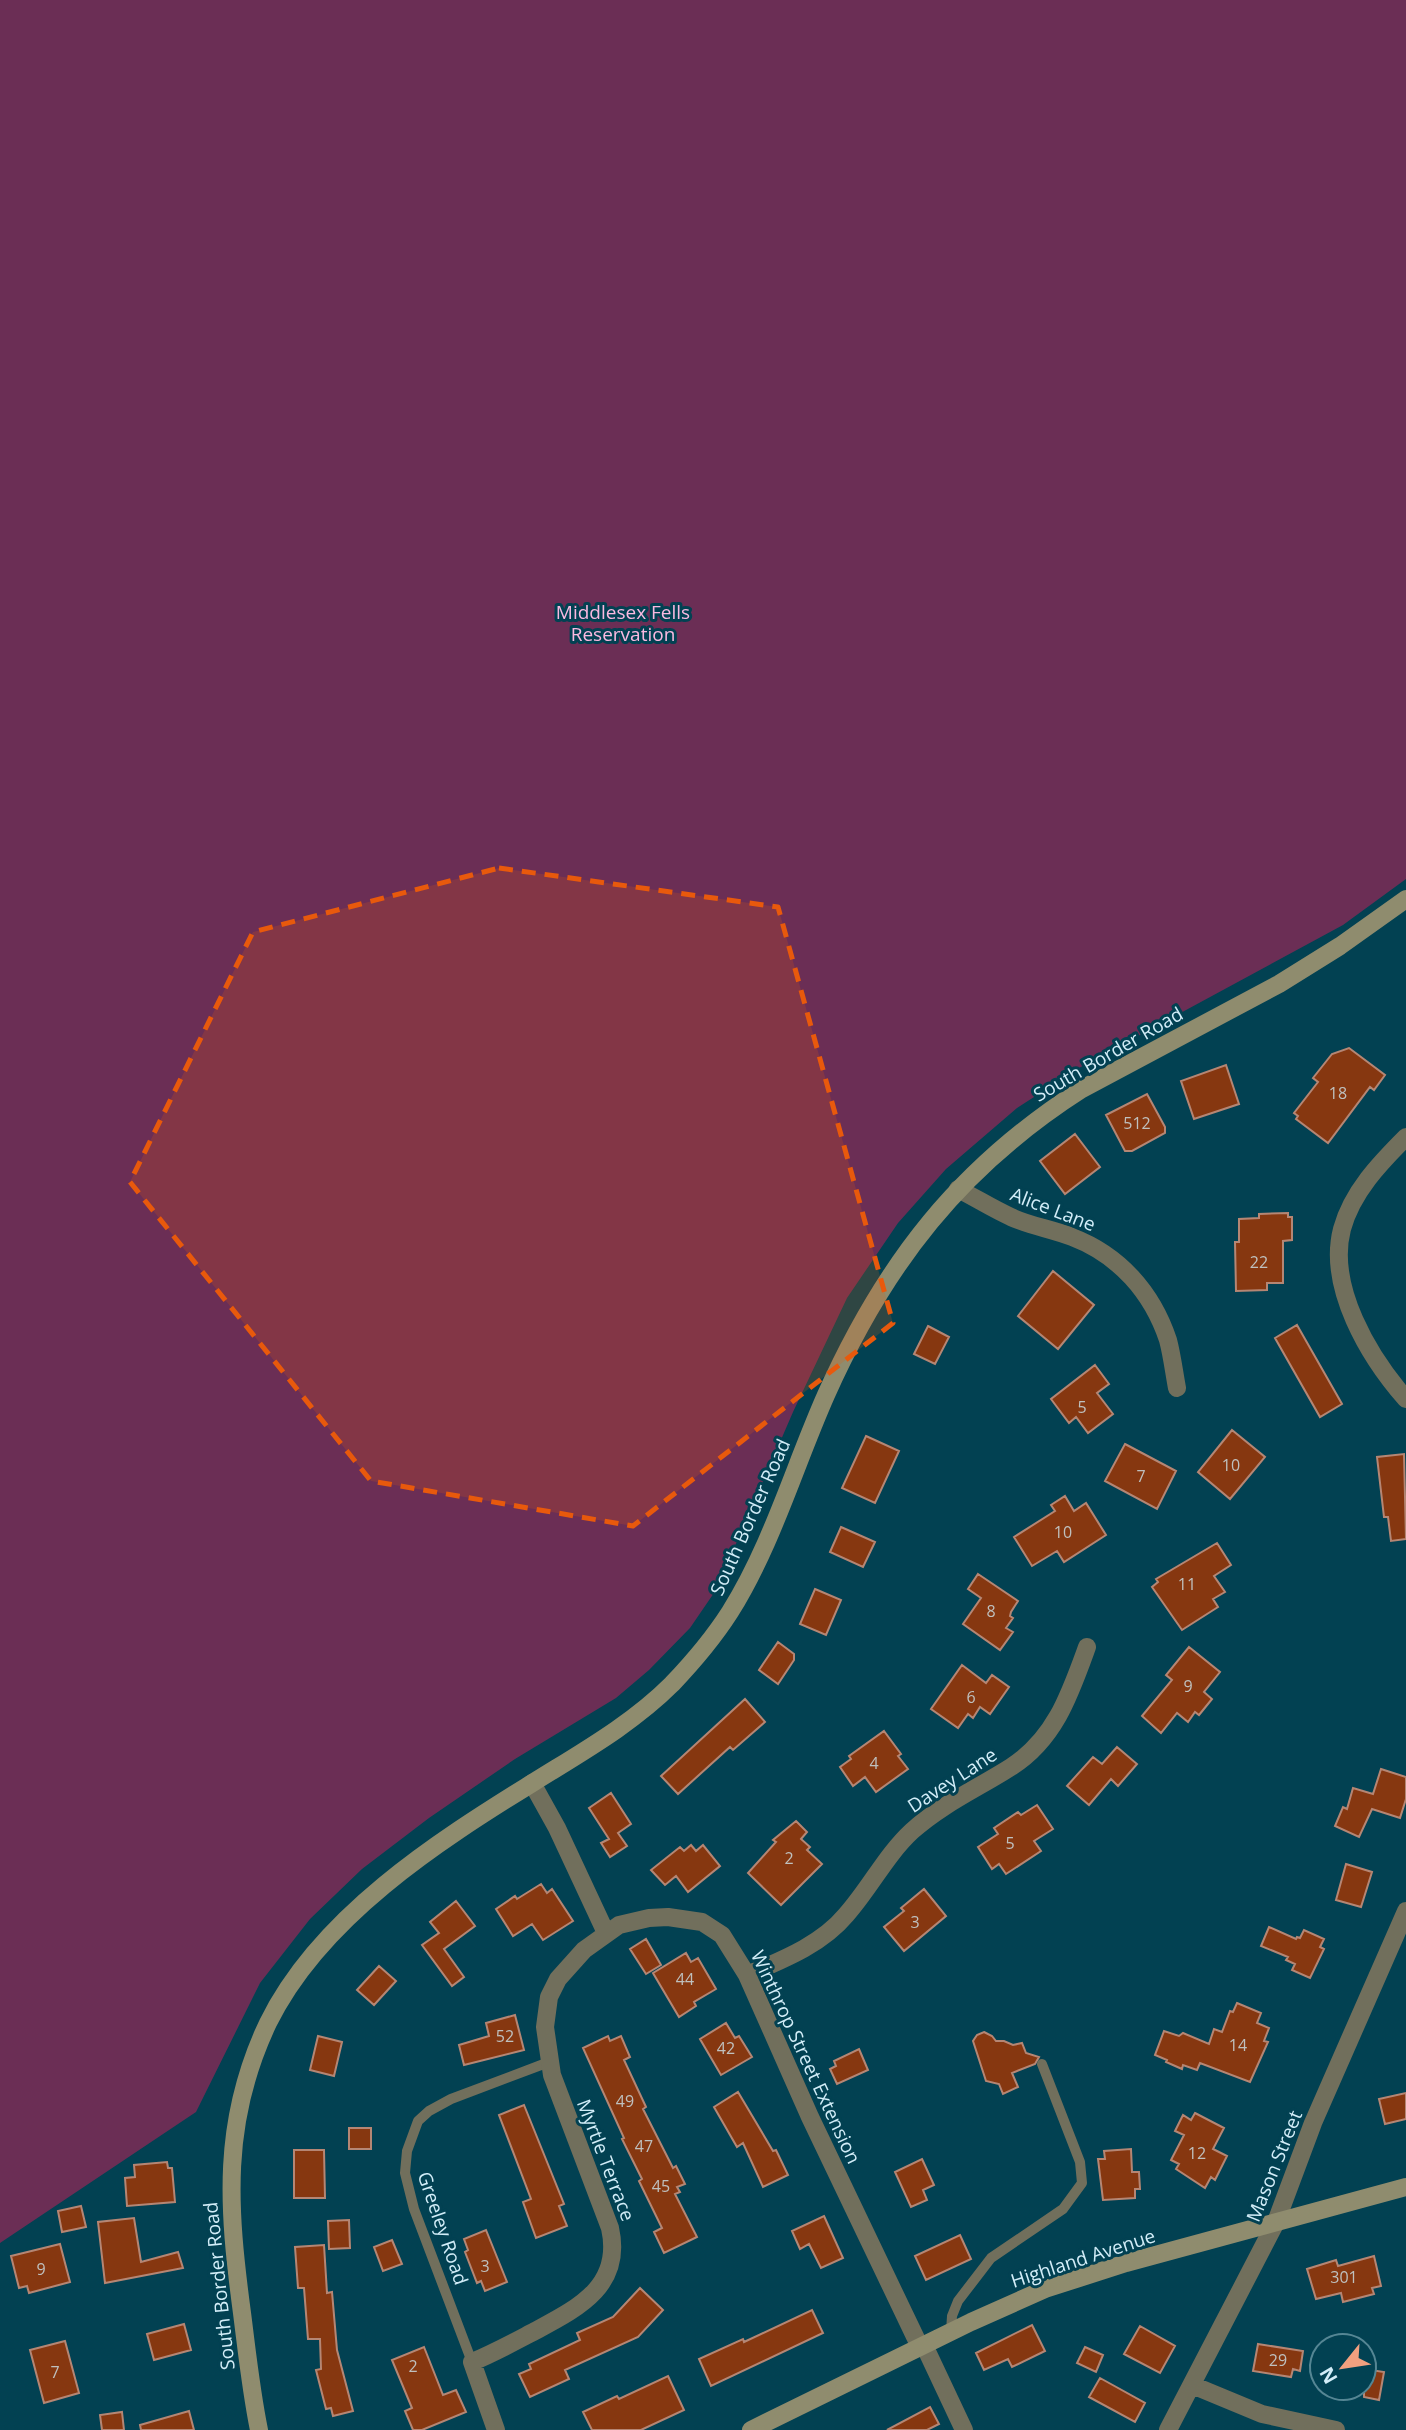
<svg xmlns="http://www.w3.org/2000/svg" width="1406" height="2430" font-family="'Open Sans',sans-serif">
	<style>
		.green { fill: #6b2e55 }
		.building { fill: #863710; stroke: #b58674; stroke-width: 2 }
		.lines { fill: none; stroke-linecap: round; stroke-linejoin: round }
		.lane { stroke: #716f5c; stroke-width: 10 }
		.street { stroke: #716f5c; stroke-width: 18 }
		.secondary { stroke: #8f8c6e; stroke-width: 18 }
		.marked { fill: #e8590c; fill-opacity: 0.2; stroke: #e8590c; stroke-width: 5; stroke-dasharray: 14 9; stroke-linejoin: round }
		.labels { text-anchor: middle; dominant-baseline: central; stroke-width: 6; stroke-linejoin: round; paint-order: stroke }
		.number-label { font-size: 16px; fill: #bfc0be }
		.park-label { font-size: 19px; fill: #fab9e0; stroke: #024152 }
		.street-label { font-size: 19px; fill: #d2edf8; stroke: #024152 }
	</style>
	<rect width="100%" height="100%" fill="#024152"/>
	<!-- green -->
	<path class="green" d="M0,0H1406V879L1343,925L1079,1068L1017,1108L946,1169L898,1223L847,1298L793,1412L716,1590L690,1628L649,1670L616,1698L515,1759L429,1818L362,1869L310,1919L260,1983L196,2112L0,2243Z"/>
	<!-- building -->
	<path class="building" d="M1349,1048L1385,1075L1374,1090L1370,1087L1328,1143L1296,1119L1298,1116L1294,1113L1318,1082L1313,1078L1332,1054Z
		M1226,1065L1239,1104L1194,1119L1181,1081Z
		M1147,1094L1165,1127V1133L1132,1151H1125L1106,1115Z
		M1075,1134L1100,1167L1065,1194L1040,1161Z
		M1288,1213V1217H1292V1240L1283,1241V1283H1267V1290L1236,1291L1235,1242H1239V1219L1259,1218V1214Z
		M1053,1271L1094,1305L1058,1349L1018,1316Z
		M1297,1325L1342,1404L1320,1417L1275,1338Z
		M928,1326L949,1337L935,1364L914,1354Z
		M1095,1365L1109,1384L1097,1393L1113,1414L1088,1433L1076,1417L1069,1423L1051,1399Z
		M1232,1430L1265,1457L1230,1499L1198,1472Z
		M866,1436L899,1451L875,1503L842,1488Z
		M1125,1444L1176,1471L1157,1509L1105,1481Z
		M1404,1454L1406,1539L1391,1541L1388,1517H1384L1377,1457Z
		M1065,1496L1074,1511L1086,1503L1106,1535L1064,1562L1057,1551L1032,1566L1014,1537L1055,1511L1051,1505Z
		M841,1527L875,1542L863,1567L830,1552Z
		M1217,1543L1231,1565L1214,1576L1225,1592L1213,1599L1218,1607L1182,1630L1152,1587L1158,1582L1156,1579Z
		M978,1574L1018,1601L1011,1612L1010,1616L1013,1618L1006,1628L1013,1632L1000,1650L963,1624L981,1598L968,1589Z
		M815,1589L841,1600L826,1635L800,1624Z
		M778,1642L794,1654V1660L778,1684L759,1670Z
		M1189,1647L1220,1672L1204,1692L1212,1699L1199,1715L1195,1712L1188,1722L1177,1713L1161,1733L1142,1716L1172,1680L1166,1675Z
		M962,1665L986,1683L992,1675L1009,1687L990,1714L980,1707L973,1718L968,1714L958,1728L931,1709Z
		M745,1699L765,1722L733,1750L730,1747L678,1794L661,1776Z
		M884,1731L901,1754L898,1756L908,1769L876,1792L865,1777L853,1786L840,1767L851,1759L849,1756Z
		M1117,1747L1137,1764L1118,1786L1111,1779L1089,1805L1067,1786L1093,1757L1102,1764Z
		M1381,1769L1406,1777V1799L1400,1818L1372,1809L1359,1837L1335,1826L1343,1807L1347,1809L1353,1788L1373,1794Z
		M611,1793L631,1824L618,1833L627,1846L610,1857L601,1843L609,1839L589,1808Z
		M1037,1805L1053,1829L1034,1841L1041,1851L1006,1874L999,1864L992,1869L978,1847L998,1834L994,1828L1018,1812L1021,1815Z
		M796,1821L807,1832L801,1839L810,1847L807,1850L822,1864L781,1905L748,1873L776,1842L773,1840Z
		M691,1845L696,1851L703,1845L720,1866L688,1892L676,1876L665,1885L651,1870L680,1847L684,1851Z
		M1346,1864L1372,1872L1361,1907L1336,1900Z
		M541,1884L547,1893L552,1889L573,1921L543,1940L532,1924L513,1936L496,1909L515,1896L517,1899Z
		M924,1889L946,1916L904,1951L884,1927L904,1911L901,1908Z
		M456,1901L475,1926L444,1949L464,1977L452,1986L422,1945L439,1933L430,1922Z
		M1269,1927L1296,1939L1297,1937L1300,1938L1304,1930L1324,1939L1320,1947L1324,1949L1310,1978L1292,1970L1295,1964L1286,1960L1288,1957L1261,1946Z
		M646,1939L661,1965L646,1974L630,1949Z
		M686,1953L691,1962L698,1958L716,1989L694,2002L696,2006L679,2017L653,1973Z
		M379,1966L396,1981L374,2005L357,1990Z
		M1237,2003L1261,2013L1257,2023L1269,2028L1264,2041L1268,2042L1250,2082L1200,2063L1197,2070L1183,2065L1182,2069L1166,2062L1167,2060L1155,2055L1164,2031L1179,2036L1183,2033L1209,2044L1214,2029L1222,2032L1230,2011L1233,2012Z
		M515,2015L524,2050L464,2065L459,2045L489,2036L486,2023Z
		M726,2023L735,2038L739,2036L752,2057L721,2075L700,2039Z
		M984,2032L992,2036L996,2041H1004L1013,2045L1022,2043L1026,2053L1039,2057L1035,2064L1012,2073L1018,2087L1003,2094L999,2084L986,2081L973,2041L977,2035Z
		M318,2036L342,2042L334,2076L310,2070Z
		M608,2036L610,2041L621,2036L630,2057L624,2060L646,2107L643,2109L673,2168L676,2166L685,2184L677,2187L680,2192L675,2194L697,2237L664,2253L654,2232L662,2228L639,2181L642,2179L622,2139L624,2138L583,2048Z
		M859,2049L868,2070L837,2084L830,2069L836,2066L834,2061Z
		M738,2092L773,2151L776,2150L788,2175L763,2187L743,2143L737,2147L714,2107Z
		M1406,2093V2119L1385,2124L1379,2099Z
		M524,2105L564,2204L559,2206L567,2226L536,2238L523,2202L531,2199L499,2115Z
		M1195,2113L1224,2128L1213,2149L1227,2156L1215,2180L1211,2177L1205,2188L1176,2169L1179,2164L1171,2160L1184,2135L1175,2131L1183,2115L1191,2120Z
		M349,2128H371V2149H349Z
		M1131,2149L1132,2172H1139L1140,2189H1135V2198L1103,2200L1098,2159H1105L1104,2151Z
		M294,2150H324L325,2198H294Z
		M922,2159L934,2185L923,2190L927,2200L911,2207L895,2172Z
		M167,2162L168,2168H172L175,2202L127,2206L125,2178L135,2177L134,2165Z
		M81,2206L86,2227L62,2232L58,2211Z
		M824,2216L843,2258L821,2268L809,2244L800,2249L792,2231Z
		M134,2218L141,2262L178,2252L183,2268L105,2283L98,2222Z
		M349,2220L350,2248L329,2249L328,2221Z
		M486,2230L507,2282L485,2291L481,2281L477,2283L465,2252L468,2250L464,2239Z
		M960,2235L971,2259L926,2280L915,2256Z
		M392,2240L402,2264L383,2271L374,2247Z
		M60,2244L70,2282L29,2293L27,2286L19,2288L11,2256Z
		M324,2245L327,2293L332,2292L337,2350L353,2411L333,2416L331,2408L326,2409L316,2370L321,2369L320,2339H308L304,2288H298L295,2247Z
		M1374,2256L1381,2286L1372,2288L1374,2294L1343,2302L1341,2293L1316,2299L1307,2269L1336,2260L1338,2266Z
		M640,2288L663,2310L638,2337L565,2370L569,2379L530,2397L519,2374L531,2369L529,2364L580,2340L577,2333L613,2317Z
		M812,2310L823,2333L711,2386L699,2359L743,2339L744,2342Z
		M184,2324L191,2350L154,2360L147,2334Z
		M1032,2325L1045,2351L1012,2367L1008,2359L984,2370L976,2353Z
		M1140,2326L1175,2346L1160,2373L1124,2354Z
		M65,2341L79,2393L44,2403L30,2350Z
		M1258,2344L1303,2351L1300,2371L1293,2369L1291,2377L1253,2371Z
		M424,2347L443,2395L456,2390L466,2412L422,2430H413L405,2411L412,2408L392,2360Z
		M1085,2347L1103,2355L1096,2372L1077,2363Z
		M1364,2369L1384,2372L1379,2400L1364,2397Z
		M668,2376L684,2410L641,2430H592L583,2412L617,2396L619,2399Z
		M1100,2378L1145,2403L1135,2422L1089,2397Z
		M930,2407L939,2424L927,2430H887Z
		M189,2411L194,2430H141L140,2425Z
		M122,2412L124,2430H102L100,2415Z"/>
	<g class="lines">
		<!-- lane -->
		<path class="lane" d="M951,2332L952,2316L958,2301L991,2258L1063,2209L1082,2183L1080,2162L1042,2064
			M472,2362L414,2209L405,2173L407,2151L418,2121L429,2111L451,2099L549,2062"/>
		<!-- street -->
		<path class="street" d="M1406,1137C1380,1163 1352,1192 1342,1229C1327,1287 1369,1357 1406,1399
			M958,1189C976,1198 993,1209 1011,1217C1030,1226 1052,1229 1072,1237C1119,1255 1152,1292 1168,1340C1172,1355 1174,1372 1177,1388
			M532,1783L557,1828L606,1933
			M747,1975C782,1960 821,1945 846,1915C870,1888 886,1855 912,1831C942,1804 978,1788 1011,1767C1055,1739 1070,1694 1087,1647
			M924,2345L964,2430
			M1192,2385L1262,2414L1336,2430
			M496,2430L472,2362C494,2353 514,2342 535,2331C578,2308 623,2286 610,2228L552,2075L545,2027L549,1997L558,1979L584,1950L619,1925L649,1918L668,1917L702,1922L722,1935L747,1975L810,2117L920,2347
			M1168,2430L1276,2222L1313,2123L1406,1911"/>
		<!-- secondary -->
		<path class="secondary" d="M259,2430C251,2391 247,2352 242,2313C228,2208 221,2122 268,2023C320,1917 437,1842 534,1782C582,1752 632,1724 672,1684C693,1662 714,1637 730,1612C772,1545 794,1467 826,1395C885,1263 960,1167 1082,1089L1279,984L1340,946L1406,899
			M751,2430L971,2322L1045,2289L1126,2263L1406,2187"/>
	</g>
	<!-- marked area -->
	<path class="marked" d="M499,868L778,907L893,1323L633,1526L371,1481L130,1182L253,932Z"/>
	<g class="labels">
		<!-- number labels -->
		<g class="number-label">
			<text x="1338" y="1093">18</text>
			<text x="1137" y="1123">512</text>
			<text x="1259" y="1262">22</text>
			<text x="1082" y="1407">5</text>
			<text x="1231" y="1465">10</text>
			<text x="1141" y="1476">7</text>
			<text x="1063" y="1532">10</text>
			<text x="1187" y="1584">11</text>
			<text x="991" y="1611">8</text>
			<text x="1188" y="1686">9</text>
			<text x="971" y="1697">6</text>
			<text x="874" y="1763">4</text>
			<text x="1010" y="1843">5</text>
			<text x="789" y="1858">2</text>
			<text x="915" y="1922">3</text>
			<text x="685" y="1979">44</text>
			<text x="505" y="2036">52</text>
			<text x="1238" y="2045">14</text>
			<text x="726" y="2048">42</text>
			<text x="625" y="2101">49</text>
			<text x="644" y="2146">47</text>
			<text x="1197" y="2153">12</text>
			<text x="661" y="2186">45</text>
			<text x="485" y="2266">3</text>
			<text x="41" y="2269">9</text>
			<text x="1344" y="2277">301</text>
			<text x="1278" y="2360">29</text>
			<text x="413" y="2366">2</text>
			<text x="55" y="2372">7</text>
		</g>
		<!-- park labels -->
		<g class="park-label">
			<text x="623" y="612">Middlesex Fells<tspan x="623" dy="22">Reservation</tspan></text>
		</g>
		<!-- street labels -->
		<g class="street-label">
			<text transform="translate(1108 1054) rotate(-30)">South Border Road</text>
			<text transform="translate(1053 1209) rotate(21)">Alice Lane</text>
			<text transform="translate(750 1517) rotate(-66)">South Border Road</text>
			<text transform="translate(952 1780) rotate(-33)">Davey Lane</text>
			<text transform="translate(806 2057) rotate(65)">Winthrop Street Extension</text>
			<text transform="translate(606 2160) rotate(69)">Myrtle Terrace</text>
			<text transform="translate(1274 2166) rotate(-68)">Mason Street</text>
			<text transform="translate(443 2228) rotate(71)">Greeley Road</text>
			<text transform="translate(1083 2258) rotate(-18)">Highland Avenue</text>
			<text transform="translate(219 2286) rotate(-96)">South Border Road</text>
		</g>
	</g>
	<!-- north arrow -->
	<g transform="translate(1343 2367) rotate(240)"><circle r="33" fill="#024152" stroke="#558694" stroke-width="2"/>
	<path d="M0-5L12 26L0 18L-12 26Z" fill="#f2a07f"/>
	<text y="-10" font-size="19" font-weight="bold" text-anchor="middle" fill="#d2edf8">N</text>
	</g>
</svg>
